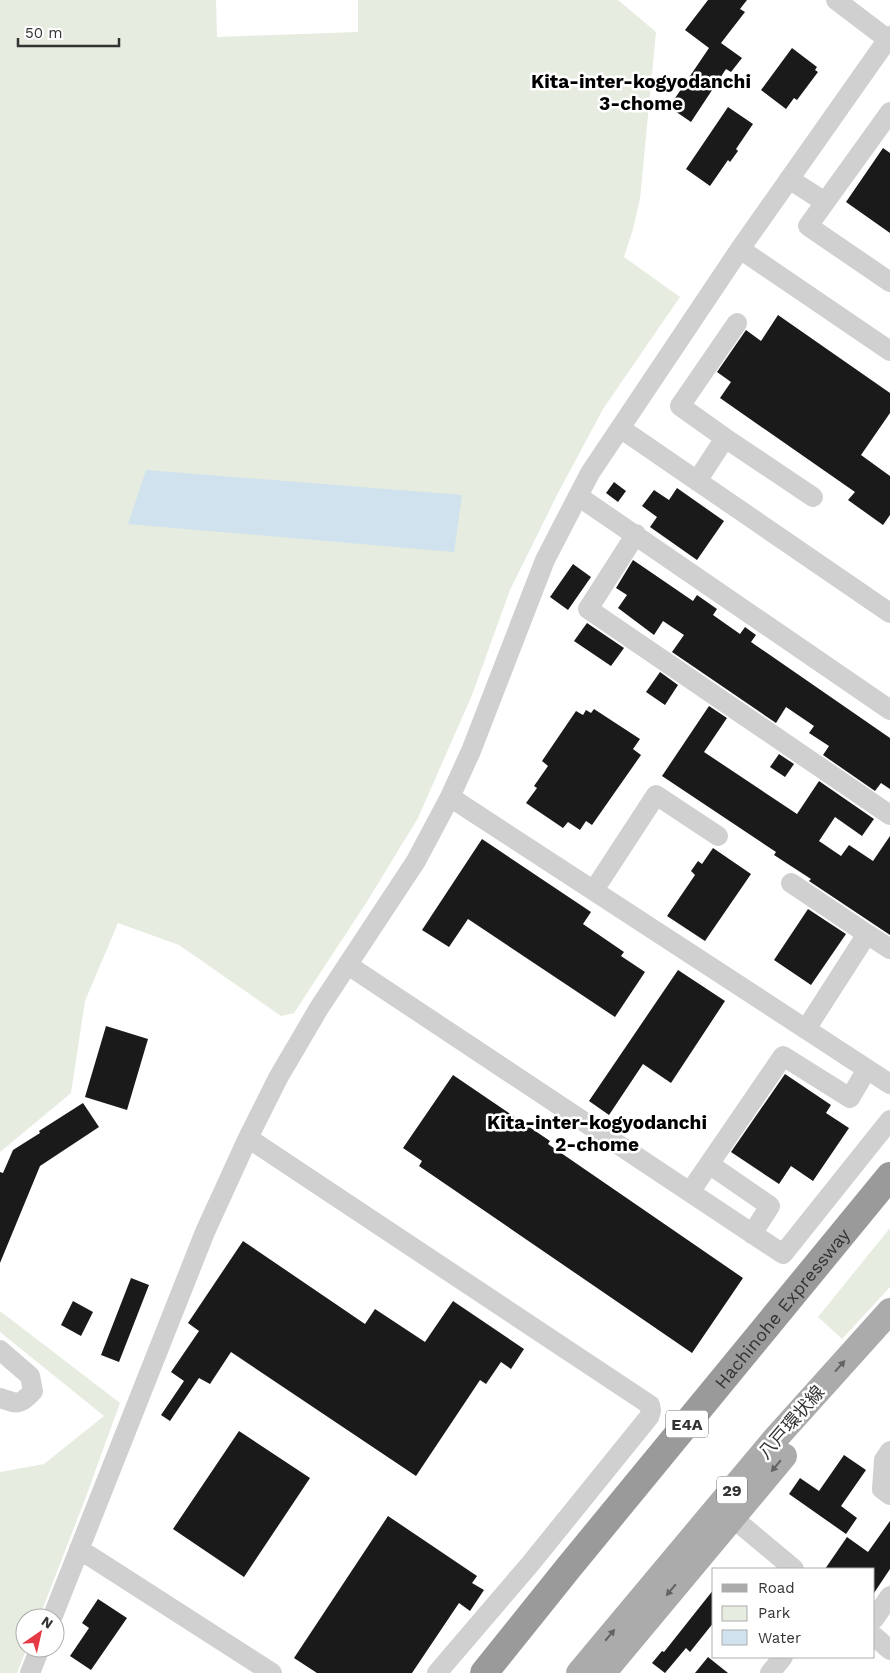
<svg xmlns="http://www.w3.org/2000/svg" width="890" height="1673" font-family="'Work Sans','Noto Sans JP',sans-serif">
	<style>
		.green { fill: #e6ecdf }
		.water { fill: #cfe2ee }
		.building { fill: #1a1a1a }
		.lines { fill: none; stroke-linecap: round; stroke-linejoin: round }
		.minor { stroke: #d0d0d0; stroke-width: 20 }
		.major { stroke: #ababab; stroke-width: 26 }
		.highway { stroke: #9a9a9a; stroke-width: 28 }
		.oneway { fill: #636363 }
		.labels { text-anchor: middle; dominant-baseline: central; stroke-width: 5; stroke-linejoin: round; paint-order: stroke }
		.shield { fill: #fff; stroke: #707070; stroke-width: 1 }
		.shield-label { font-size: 16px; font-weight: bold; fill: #333 }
		.street-label { font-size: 18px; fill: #333; stroke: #fff }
		.neighbourhood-label { font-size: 19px; font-weight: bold; fill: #000; stroke: #fff }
	</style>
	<rect width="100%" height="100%" fill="#fff"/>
	<!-- green -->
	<path class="green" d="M0,0H216L217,37L358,32V0H618L656,32L640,199L633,229L624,257L680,297L603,409L557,495L510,590L472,695L418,818L368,900L294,1013L281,1016L179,945L118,923L85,1001L71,1093L0,1152Z
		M890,1228V1287L842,1339L818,1317Z
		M0,1311L120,1403L84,1502L39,1618H25V1648H27L17,1673H0V1472L44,1464L104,1416L0,1332Z"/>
	<!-- water -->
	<path class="water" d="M146,470L462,495L454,552L128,524Z"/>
	<!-- building -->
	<path class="building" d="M708,0H747L740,9L745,12L721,43L742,58L731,72L726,69L691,122L669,107L709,48L685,30Z
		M792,48L817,67L815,70L818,72L797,100L794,98L786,109L761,90Z
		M728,107L753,124L736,149L738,151L730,162L728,160L710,186L686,169Z
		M883,148L890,153V233L846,202Z
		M778,315L890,393V413L861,455L890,476V515L883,525L848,500L855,492L720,398L731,382L717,372L746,330L761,341Z
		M614,482L626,491L618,502L606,493Z
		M677,488L724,521L697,560L650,527L657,517L642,506L654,490L669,500Z
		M633,560L693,601L697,595L717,609L713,615L740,634L745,627L756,635L751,642L890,738V789L881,783L875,791L823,755L829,746L809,733L814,726L786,707L776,723L672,652L684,635L663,621L654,635L618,608L627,595L616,588Z
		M573,564L591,577L568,610L550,597Z
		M587,623L624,648L611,666L574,641Z
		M660,672L678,685L665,705L646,692Z
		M709,706L727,718L704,752L797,814L819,781L874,819L862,836L835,817L819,841L841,856L849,845L873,861L890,836V935L809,881L811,879L774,855L776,852L662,776Z
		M594,709L640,739L633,749L641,755L592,825L586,821L580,830L568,822L563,828L526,803L537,788L534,786L548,766L542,761L576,711L583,715L586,710L591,713Z
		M779,754L794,764L785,777L770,767Z
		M482,839L591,912L583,924L624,952L621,956L645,972L615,1017L468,919L449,947L422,930Z
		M713,848L751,874L705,941L667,916L695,875L691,871L698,861L702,864Z
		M808,909L846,934L811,985L774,960Z
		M678,970L725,1001L671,1083L643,1064L609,1115L589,1101Z
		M106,1026L148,1039L127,1110L85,1097Z
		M785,1074L831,1105L826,1113L849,1128L813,1181L791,1166L779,1184L731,1152Z
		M453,1075L550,1141L548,1144L743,1278L692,1353L419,1166L422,1161L403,1148Z
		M83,1103L99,1127L40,1166L0,1263V1172L3,1173L13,1150L40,1133L39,1131Z
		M243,1241L365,1324L375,1309L425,1342L453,1301L524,1349L511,1369L501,1362L486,1384L480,1380L416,1476L231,1352L210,1384L199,1378L170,1421L161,1415L184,1381L171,1372L199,1331L188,1323Z
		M131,1278L149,1285L119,1362L101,1355Z
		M73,1301L93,1312L81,1336L61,1325Z
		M239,1431L310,1478L244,1577L173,1529Z
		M844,1455L866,1470L841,1506L857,1518L846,1534L789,1494L800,1478L819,1491Z
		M388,1516L477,1576L472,1583L484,1590L470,1611L459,1603L412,1673H317L294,1658Z
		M890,1521V1569L874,1593V1569H825L847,1537L868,1552Z
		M714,1589V1622L690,1652L686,1648L665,1673L652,1663L662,1651L664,1652Z
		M98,1599L127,1618L91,1670L70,1656L89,1628L82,1623Z
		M708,1657L728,1673H695Z"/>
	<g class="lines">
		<!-- minor -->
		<path class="minor" d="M836,0L890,41
			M890,112L808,226L890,282
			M789,179L825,202
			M740,249L890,351
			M620,428L890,613
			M725,438L680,406L737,323
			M697,481L725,438L813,497
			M578,496L890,710
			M636,534L588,609L890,815
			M450,797L890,1084
			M791,883L867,934
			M594,890L656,795L718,836
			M348,965L783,1254L890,1120
			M806,1029L867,934L890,949
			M248,1138L650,1405L651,1411L649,1417L531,1563L437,1673
			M709,1164L770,1206L752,1234
			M690,1192L783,1056L850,1098L867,1069
			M0,1350L30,1376L33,1391C20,1406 17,1404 0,1398
			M890,1451L884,1460L882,1489L890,1495
			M733,1518L794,1569
			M79,1549L272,1673
			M52,1618L205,1232L248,1138L278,1078L319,1008L416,861L450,797L471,751L545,560L590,473L740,249L890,36
			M874,1619L890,1596
			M874,1636L890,1650
			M30,1673L40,1648
			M770,1673L783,1657"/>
		<!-- major -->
		<path class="major" d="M579,1673L774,1440L890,1311
			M603,1673L784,1456"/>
		<!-- highway -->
		<path class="highway" id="s1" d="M484,1673L569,1567L890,1176"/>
	</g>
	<!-- one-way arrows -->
	<defs><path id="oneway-solid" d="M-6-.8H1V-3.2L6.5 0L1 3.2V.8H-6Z" transform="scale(1.25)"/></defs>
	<g class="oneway">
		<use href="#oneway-solid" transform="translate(840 1366) rotate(-48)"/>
		<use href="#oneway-solid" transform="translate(776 1466) rotate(130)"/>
		<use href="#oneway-solid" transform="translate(671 1590) rotate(130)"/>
		<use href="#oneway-solid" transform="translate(610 1635) rotate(-50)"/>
	</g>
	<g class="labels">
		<!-- shield labels -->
		<g class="shield">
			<rect x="666" y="1410.5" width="42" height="27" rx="4"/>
			<rect x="717" y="1476.5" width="30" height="27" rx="4"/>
		</g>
		<g class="shield-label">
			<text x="687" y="1424">E4A</text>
			<text x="732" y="1490">29</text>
		</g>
		<!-- street labels -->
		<g class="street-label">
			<text stroke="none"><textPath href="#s1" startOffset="471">Hachinohe Expressway</textPath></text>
			<text transform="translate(791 1422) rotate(-49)">八戸環状線</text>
		</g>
		<!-- neighbourhood labels -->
		<g class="neighbourhood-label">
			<text x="641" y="81">Kita-inter-kogyodanchi<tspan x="641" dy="22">3-chome</tspan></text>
			<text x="597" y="1122">Kita-inter-kogyodanchi<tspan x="597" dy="22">2-chome</tspan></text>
		</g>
	</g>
	<!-- legend -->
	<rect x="712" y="1568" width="162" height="90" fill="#ffffff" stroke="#adadad"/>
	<rect x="722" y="1584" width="25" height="8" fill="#ababab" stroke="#adadad"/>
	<text x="758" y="1593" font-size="15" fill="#333333">Road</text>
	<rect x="722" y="1606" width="25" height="15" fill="#e6ecdf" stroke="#adadad"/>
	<text x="758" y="1618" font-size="15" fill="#333333">Park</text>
	<rect x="722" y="1630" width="25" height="15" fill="#cfe2ee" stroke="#adadad"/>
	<text x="758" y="1643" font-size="15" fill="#333333">Water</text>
	<!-- north arrow -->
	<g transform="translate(40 1633) rotate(34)"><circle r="24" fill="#ffffff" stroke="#adadad"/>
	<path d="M0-4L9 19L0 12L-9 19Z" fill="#e63946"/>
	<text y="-8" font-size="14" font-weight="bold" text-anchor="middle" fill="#333333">N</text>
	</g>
	<!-- scale -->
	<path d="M18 38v8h101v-8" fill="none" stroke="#333333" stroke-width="2.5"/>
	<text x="25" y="38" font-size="15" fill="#333333" stroke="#ffffff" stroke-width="4" paint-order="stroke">50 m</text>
</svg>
